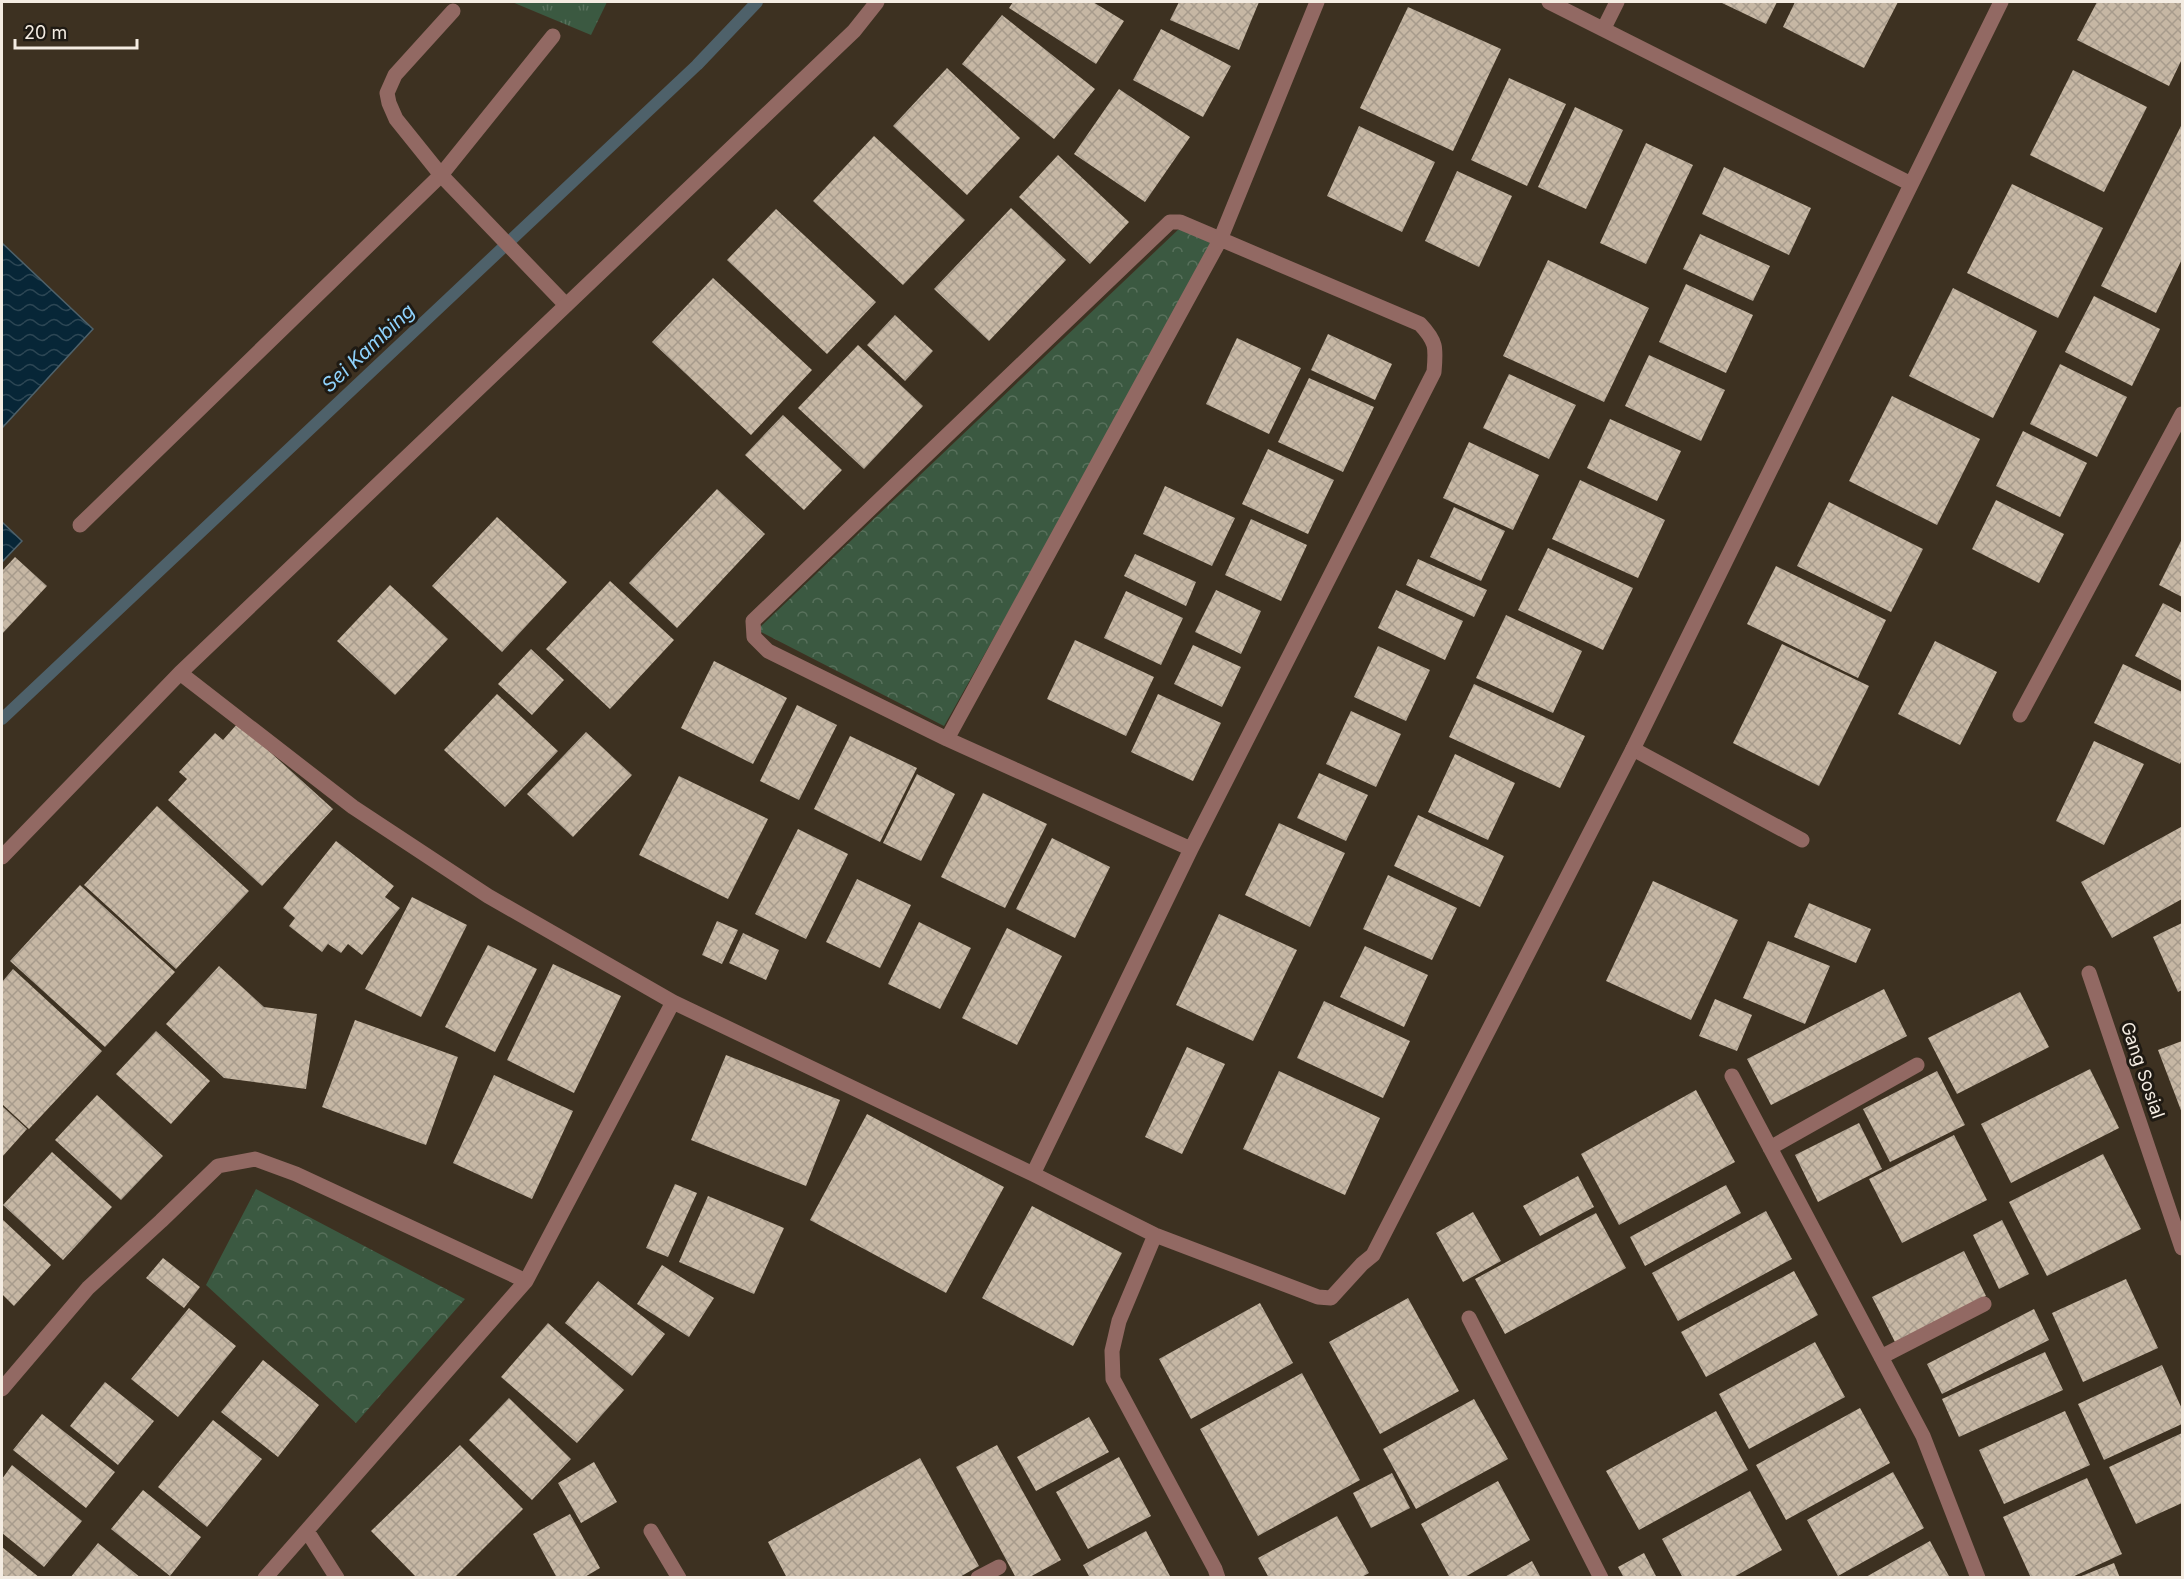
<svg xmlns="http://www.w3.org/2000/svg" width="2184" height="1579" font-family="Inter,sans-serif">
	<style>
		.grass { fill: url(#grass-tufts) }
		.park { fill: url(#park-crowns) }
		.water { fill: url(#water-waves); stroke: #4e616a; stroke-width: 1.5 }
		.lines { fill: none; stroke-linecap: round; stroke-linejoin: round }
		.stream { stroke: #4e616a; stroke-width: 12 }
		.building { fill: url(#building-cross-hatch) }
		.lane { stroke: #926963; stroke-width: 15 }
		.street { stroke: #926963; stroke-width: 15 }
		.labels { text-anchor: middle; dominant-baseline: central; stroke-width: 6; stroke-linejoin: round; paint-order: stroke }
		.street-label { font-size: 18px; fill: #f4ece2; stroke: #1f1a13 }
		.water-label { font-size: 20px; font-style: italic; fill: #8fd2fc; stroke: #1f1a13 }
	</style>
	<defs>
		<pattern id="grass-tufts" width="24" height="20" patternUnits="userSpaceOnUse" patternTransform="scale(1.5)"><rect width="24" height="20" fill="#3b5941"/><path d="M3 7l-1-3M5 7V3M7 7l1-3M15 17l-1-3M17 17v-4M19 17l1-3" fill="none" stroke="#58715c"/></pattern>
		<pattern id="park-crowns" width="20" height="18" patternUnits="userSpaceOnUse" patternTransform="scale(1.5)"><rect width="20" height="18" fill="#3b5941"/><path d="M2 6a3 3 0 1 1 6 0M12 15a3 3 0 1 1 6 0" fill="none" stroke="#58715c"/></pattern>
		<pattern id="water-waves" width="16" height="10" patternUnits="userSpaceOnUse" patternTransform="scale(1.5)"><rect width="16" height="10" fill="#072637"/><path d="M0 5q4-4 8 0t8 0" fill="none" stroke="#2c4654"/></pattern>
		<pattern id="building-cross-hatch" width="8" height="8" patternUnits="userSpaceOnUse" patternTransform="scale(1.5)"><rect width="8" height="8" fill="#c6b7a4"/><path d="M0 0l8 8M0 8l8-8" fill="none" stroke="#a79b8c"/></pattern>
	</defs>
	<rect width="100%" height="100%" fill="#3d3121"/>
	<!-- grass -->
	<path class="grass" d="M512,2H607L591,35Z"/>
	<!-- park -->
	<path class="park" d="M1181,227L1217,243L944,726L757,630Z
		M256,1189L465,1299L356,1423L206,1285Z"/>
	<!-- water -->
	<path class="water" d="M2,243L93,329L2,428Z
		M2,522L22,541L2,562Z"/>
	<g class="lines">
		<!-- stream -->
		<path class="stream" d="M2,719L697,65L757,2"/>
	</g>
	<!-- building -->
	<path class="building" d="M1013,2H1093L1124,21L1096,64L1009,8Z
		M1179,2H1259L1239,50L1170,20Z
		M1720,2H1777L1766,24Z
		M1795,2H1898L1864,68L1783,27Z
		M2097,2H2182V59L2169,86L2077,40Z
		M1408,7L1501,49L1453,151L1360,108Z
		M1002,15L1095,89L1054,139L962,64Z
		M1161,29L1231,66L1203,117L1133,80Z
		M947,68L1020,138L967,195L893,126Z
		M2073,70L2147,107L2104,192L2030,155Z
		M1509,78L1566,104L1527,186L1471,160Z
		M1119,89L1190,137L1145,202L1074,154Z
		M1575,107L1623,130L1586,209L1538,187Z
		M2182,124V259L2156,313L2101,286Z
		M1359,126L1435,162L1402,232L1327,196Z
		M874,136L965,220L903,285L813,201Z
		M1646,143L1693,165L1646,264L1600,243Z
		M1058,155L1129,222L1090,264L1019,197Z
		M1724,167L1811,208L1789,255L1702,214Z
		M1457,171L1512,196L1479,267L1425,241Z
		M2012,184L2103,228L2058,318L1967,273Z
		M1011,208L1066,260L989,341L934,289Z
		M776,209L876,302L827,354L727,260Z
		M1700,234L1770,266L1753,301L1683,269Z
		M1548,260L1649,308L1604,402L1503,356Z
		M713,278L812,370L751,435L652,342Z
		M1686,284L1753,315L1726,373L1659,342Z
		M1953,288L2037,331L1993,418L1909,376Z
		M2094,296L2160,329L2132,386L2065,352Z
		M895,315L933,351L905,381L867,345Z
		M1328,334L1392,364L1375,400L1311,370Z
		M1237,338L1301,368L1269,434L1206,404Z
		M858,345L923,406L864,469L798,408Z
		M1649,355L1725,390L1701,441L1625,406Z
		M2060,364L2127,397L2097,457L2030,424Z
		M1509,374L1576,405L1549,459L1483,428Z
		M1309,378L1374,407L1343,472L1278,442Z
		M1892,396L1980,439L1937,525L1849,481Z
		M783,415L842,470L804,510L745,455Z
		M1610,419L1681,451L1657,501L1587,468Z
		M2023,431L2087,463L2060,517L1996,486Z
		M1469,442L1539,475L1513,530L1443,498Z
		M1268,449L1334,480L1308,534L1242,504Z
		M1580,480L1665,520L1638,578L1552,539Z
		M1165,486L1235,518L1212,566L1143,534Z
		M717,489L765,534L677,628L629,583Z
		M1996,500L2064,534L2039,583L1972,549Z
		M1829,502L1923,549L1891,612L1797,566Z
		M1454,507L1505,531L1481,581L1430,557Z
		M497,517L567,582L502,652L432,586Z
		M1251,519L1307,545L1281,601L1225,575Z
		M2182,539V597L2159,585Z
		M1548,548L1633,588L1603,650L1518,610Z
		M1135,554L1196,582L1186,606L1124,576Z
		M15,557L47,586L2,634V571Z
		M1418,559L1487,590L1474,617L1406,585Z
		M1776,566L1886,620L1858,678L1747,624Z
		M610,581L674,640L610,709L546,649Z
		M390,585L448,639L395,695L337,641Z
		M1216,590L1261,611L1241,654L1195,632Z
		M1396,590L1463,621L1445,660L1378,628Z
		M1126,591L1183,618L1161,665L1104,638Z
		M2163,603L2182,613V681L2135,656Z
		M1506,615L1582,651L1553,713L1476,678Z
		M1075,640L1154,677L1126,736L1047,699Z
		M1935,641L1997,672L1960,745L1898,714Z
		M1782,644L1869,686L1819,786L1733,743Z
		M1193,645L1241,667L1222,707L1174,684Z
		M1378,646L1430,670L1406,721L1354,697Z
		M531,649L564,680L532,715L498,684Z
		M714,661L787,698L753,764L681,728Z
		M2123,664L2182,692V759L2180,764L2094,723Z
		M1474,684L1585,736L1560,788L1449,737Z
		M497,694L558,751L505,807L444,750Z
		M1158,694L1221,723L1193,781L1131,752Z
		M797,705L837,725L799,800L760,781Z
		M1351,711L1401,734L1376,787L1326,764Z
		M238,723L333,809L262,886L168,800L187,779L179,772L215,733L223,740Z
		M586,732L632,775L573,837L527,794Z
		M850,736L917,768L880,842L814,809Z
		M2094,741L2144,764L2104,845L2056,821Z
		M1455,754L1515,783L1488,840L1428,812Z
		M1319,773L1368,795L1346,841L1297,818Z
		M917,774L955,794L921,861L883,843Z
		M679,776L768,819L728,899L639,855Z
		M983,793L1047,824L1005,908L941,877Z
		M157,806L249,891L176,969L84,885Z
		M1418,815L1504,856L1480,907L1394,866Z
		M1279,823L1345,853L1310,927L1245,895Z
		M2181,827L2182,830V899L2112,938L2081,882Z
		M798,829L848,854L806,939L755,914Z
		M1052,838L1110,867L1075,938L1016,909Z
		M336,841L394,886L385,897L400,908L362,955L348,944L341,953L328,944L322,952L289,926L295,918L283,908Z
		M1388,875L1457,908L1432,960L1363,929Z
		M857,879L911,905L880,968L826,942Z
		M1653,881L1738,920L1691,1020L1606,981Z
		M80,885L175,972L105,1047L10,961Z
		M412,897L467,925L421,1017L365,989Z
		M1809,903L1871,929L1856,963L1794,937Z
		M1219,914L1297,950L1253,1041L1176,1005Z
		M717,921L738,930L722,964L702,955Z
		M919,922L971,948L940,1009L888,984Z
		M2182,923V990L2178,992L2153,937Z
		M1007,928L1062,956L1017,1045L962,1018Z
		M743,933L779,950L766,980L729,963Z
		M1768,941L1830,966L1805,1024L1743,998Z
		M488,945L537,969L495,1052L445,1027Z
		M1365,946L1428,975L1404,1027L1340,997Z
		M553,964L621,996L574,1093L507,1060Z
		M219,966L264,1007L317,1014L306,1089L224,1078L166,1024Z
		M13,969L102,1051L29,1129L2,1104V982Z
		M1884,989L1907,1036L1771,1105L1747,1059Z
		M2020,992L2049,1047L1957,1094L1928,1038Z
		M1715,999L1752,1015L1737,1051L1699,1036Z
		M1324,1001L1410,1041L1383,1098L1297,1058Z
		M355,1020L458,1057L426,1145L322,1107Z
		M156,1031L210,1081L171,1124L116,1074Z
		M2182,1041V1113L2158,1050Z
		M1187,1047L1225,1064L1182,1154L1145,1137Z
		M726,1055L840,1100L806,1186L691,1140Z
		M2090,1069L2119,1128L2011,1183L1981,1124Z
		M1279,1071L1380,1118L1345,1195L1243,1149Z
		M1937,1071L1965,1125L1890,1162L1863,1109Z
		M494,1075L573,1111L532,1199L453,1163Z
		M1696,1090L1735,1162L1619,1225L1581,1154Z
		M97,1095L163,1156L121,1200L55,1140Z
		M2,1106L27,1129L2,1157Z
		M867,1114L1004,1187L946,1293L810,1220Z
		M1859,1123L1882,1169L1818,1202L1795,1155Z
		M1954,1135L1987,1200L1902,1243L1869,1179Z
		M52,1152L112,1207L63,1260L3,1205Z
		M2103,1154L2141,1229L2047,1276L2009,1202Z
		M1578,1176L1594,1207L1540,1236L1523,1206Z
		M675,1184L697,1193L668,1257L646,1248Z
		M1726,1185L1741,1213L1645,1266L1630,1237Z
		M708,1196L784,1228L754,1294L679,1262Z
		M1032,1206L1122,1253L1073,1346L982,1298Z
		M1766,1211L1792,1259L1678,1321L1652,1273Z
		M1473,1212L1501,1261L1463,1282L1436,1233Z
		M1596,1213L1626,1268L1505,1334L1475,1279Z
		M2,1219L51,1265L14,1306L2,1294Z
		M2002,1220L2029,1274L1999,1289L1973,1235Z
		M1964,1251L1986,1296L1895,1342L1872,1297Z
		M163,1258L200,1287L184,1308L146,1278Z
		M662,1265L714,1298L689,1337L637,1304Z
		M1794,1271L1818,1315L1706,1377L1681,1332Z
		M2126,1279L2158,1348L2083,1382L2052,1313Z
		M598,1281L665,1334L632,1376L565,1323Z
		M1408,1298L1459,1391L1380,1434L1329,1342Z
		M1260,1303L1293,1363L1191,1419L1159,1359Z
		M189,1308L236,1346L178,1417L131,1379Z
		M2034,1309L2049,1340L1942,1394L1927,1364Z
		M548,1323L624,1390L577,1443L501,1377Z
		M1815,1342L1845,1397L1749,1449L1719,1394Z
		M2045,1352L2063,1390L1959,1437L1942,1399Z
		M263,1360L319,1405L278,1457L221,1412Z
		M2162,1365L2182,1409V1424L2104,1460L2078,1404Z
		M1302,1373L1360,1480L1258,1536L1200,1429Z
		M105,1382L154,1421L118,1465L70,1426Z
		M509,1398L571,1459L532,1500L469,1440Z
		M1474,1399L1508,1459L1416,1509L1383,1449Z
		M1860,1408L1890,1463L1786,1520L1756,1465Z
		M1716,1411L1748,1470L1639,1530L1606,1471Z
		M2065,1411L2090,1465L2004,1504L1979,1450Z
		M42,1414L115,1472L86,1508L13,1450Z
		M1089,1417L1109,1452L1036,1491L1017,1457Z
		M213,1420L262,1459L207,1527L158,1487Z
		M2182,1433V1503L2136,1524L2109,1467Z
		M460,1445L523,1509L454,1578H417L371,1531Z
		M997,1445L1061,1560L1028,1578H1016L956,1467Z
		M1119,1457L1151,1516L1088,1549L1056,1492Z
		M920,1458L979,1566L958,1578H787L768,1542Z
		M594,1462L617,1502L581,1523L558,1483Z
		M12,1465L82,1521L44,1567L2,1533V1479Z
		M1893,1472L1924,1528L1838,1576L1807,1520Z
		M1392,1473L1410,1508L1371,1528L1353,1493Z
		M2087,1478L2122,1554L2070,1578H2031L2003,1517Z
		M1498,1481L1530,1540L1463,1578H1450L1421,1524Z
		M143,1490L201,1537L170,1576L111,1529Z
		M1750,1491L1782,1550L1732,1578H1683L1662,1539Z
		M570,1514L600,1568L583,1578H557L533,1534Z
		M1337,1516L1369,1573L1360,1578H1269L1258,1558Z
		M1146,1531L1171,1578H1090L1083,1565Z
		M1930,1541L1950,1578H1864Z
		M98,1543L141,1578H70Z
		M2,1547L40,1578H2Z
		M1644,1553L1657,1578H1624L1618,1567Z
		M1532,1561L1541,1578H1503Z
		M2114,1563L2120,1578H2079V1577Z"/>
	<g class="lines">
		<!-- lane -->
		<path class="lane" d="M453,11L395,75L387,93L389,103L396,119L441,175L566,305
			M80,525L441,175L553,36
			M1633,749L1802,840
			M978,1578L999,1567"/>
		<!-- street -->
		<path class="street" d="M1549,2L1911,184
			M1604,28L1617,2
			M180,673L353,807L488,896L673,1002L1033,1174L1155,1235L1318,1297L1331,1298L1362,1264L1373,1255L1633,749L2001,2
			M2020,715L2182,414
			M947,739L1220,240L1317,2
			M2,857L180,673L854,31L877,2
			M2089,973L2182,1248
			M1732,1076L1923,1436L1978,1578
			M1770,1148L1917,1065
			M1033,1174L1191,849L1434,372C1436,348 1437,342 1420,324L1180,222H1170L753,621L754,637L768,651L947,739L1191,849
			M1155,1235L1119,1321L1112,1351L1113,1379L1215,1569L1218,1578
			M1469,1318L1601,1578
			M1881,1357L1984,1304
			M2,1389L88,1288L161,1221L218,1166L255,1159L296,1174L526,1281
			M307,1531L337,1578
			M651,1531L679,1578
			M265,1578L526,1281L673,1002"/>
	</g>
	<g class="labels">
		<!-- street labels -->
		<g class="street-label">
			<text transform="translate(2143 1070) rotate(71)">Gang Sosial</text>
		</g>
		<!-- water labels -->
		<g class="water-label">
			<text transform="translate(368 348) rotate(-43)">Sei Kambing</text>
		</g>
	</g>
	<!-- border -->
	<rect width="2184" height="1579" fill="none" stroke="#f4ece2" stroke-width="6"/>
	<!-- scale -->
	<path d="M15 39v9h122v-9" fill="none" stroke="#f4ece2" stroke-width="3"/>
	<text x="24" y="39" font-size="18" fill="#f4ece2" stroke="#1f1a13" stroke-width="4.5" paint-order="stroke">20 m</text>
</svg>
